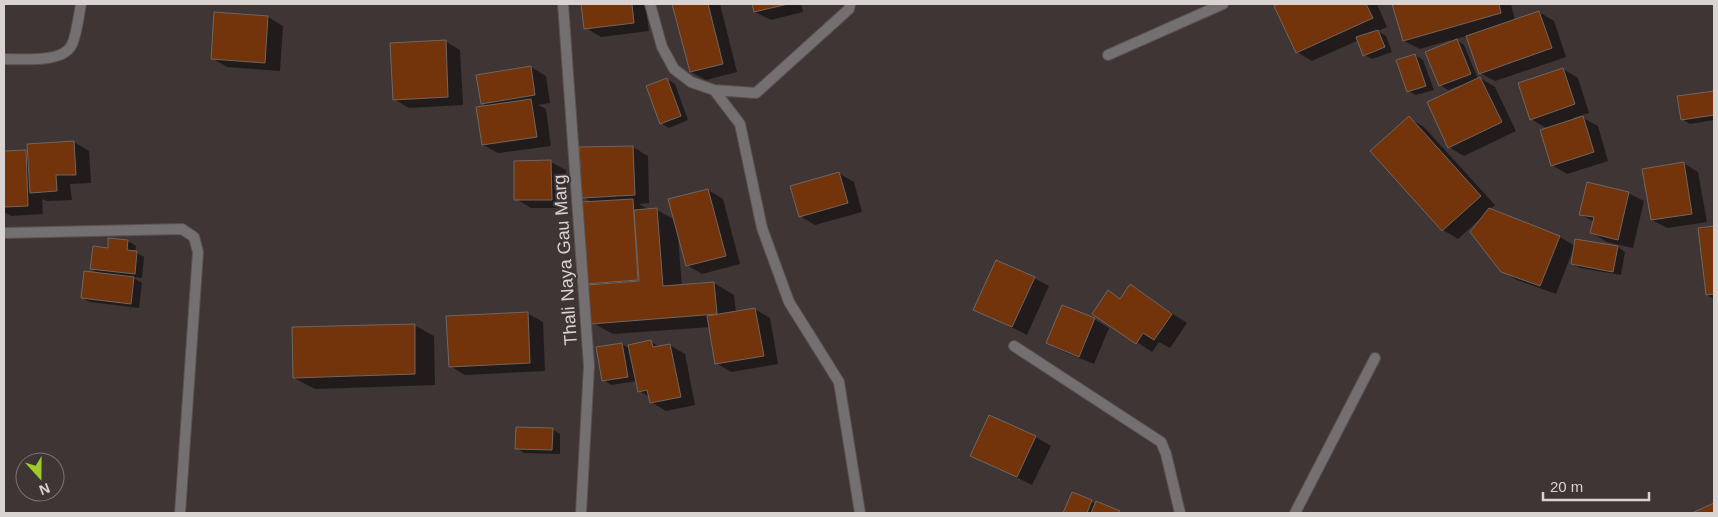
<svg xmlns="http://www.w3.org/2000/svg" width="1718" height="517" font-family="Helvetica,sans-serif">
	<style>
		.shadow { fill: #0007 }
		.building { fill: #74340b; stroke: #6f6661 }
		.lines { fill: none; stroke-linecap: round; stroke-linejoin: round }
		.minor-casing { stroke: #5a5150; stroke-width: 12 }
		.minor { stroke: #746f70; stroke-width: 10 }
		.labels { text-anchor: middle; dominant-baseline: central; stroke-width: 4; stroke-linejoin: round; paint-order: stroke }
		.street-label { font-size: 18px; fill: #d9d3d2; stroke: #3e3534 }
	</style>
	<rect width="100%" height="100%" fill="#3e3534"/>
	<!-- shadow -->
	<path class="shadow" d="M583,4H645L649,31L601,37L586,28Z
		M674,4H720L737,72L706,80L691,72Z
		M753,4H801L803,12L771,20L755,12Z
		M1281,4H1377L1387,27L1378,31L1386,36L1392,52L1372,59L1364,55L1359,40L1312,61L1297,52L1275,6Z
		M1394,4H1511L1515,20L1539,12L1554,21L1566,57L1495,81L1480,73L1467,36L1455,39L1464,45L1478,79L1480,78L1495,87L1516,131L1464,156L1449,147L1461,87V85L1448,90L1440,85L1451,40L1420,49L1404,41Z
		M215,13L268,17L283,26L280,71L227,67L212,58Z
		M445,41L460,50L463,105L409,108L394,99Z
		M1415,55L1423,60L1434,90L1416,95L1408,91Z
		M531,67L546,76L550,103L538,105L546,109L551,146L498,153L483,145L489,107L482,103Z
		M1563,69L1578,78L1589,113L1573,118V120L1583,118L1598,126L1608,161L1567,174L1552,165L1548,129L1531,119Z
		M667,79L675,84L688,120L669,128L661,123Z
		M1714,92V120L1690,124L1682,119L1678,97Z
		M1409,118L1424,127L1495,205L1490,209L1560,237L1575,246L1618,247L1625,252L1621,275L1580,268L1572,264L1573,250L1556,294L1517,280L1502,271L1480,219L1458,239L1443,230Z
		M74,142L89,151L91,183L70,184L72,200L47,201L42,199L43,214L11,216L4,212V152L26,151L29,153Z
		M633,147L648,156L649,203L639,204L648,209L657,210L675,220L708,190L723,199L740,264L702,274L687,265L679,236L678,237L682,286L714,283L734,295L736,313L755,309L770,318L778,364L731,372L716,363L710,327L613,334L593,323L590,284L587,283L593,203L583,197Z
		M551,162L566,170L567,208H531L516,199Z
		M1683,163L1698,172L1707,222L1667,228L1652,220Z
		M838,173L854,182L862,212L815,225L800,216Z
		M1628,193L1644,201L1633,248L1607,242L1592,233L1594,222L1580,214Z
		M1714,227V299L1707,295L1699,229Z
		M109,239L128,241L136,246L135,252L144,257L142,278L132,277L142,283L139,308L90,302L82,298L100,274L91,269L109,249Z
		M1034,278L1049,286L1027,335L975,309Z
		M1130,286L1187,323L1170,348L1159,342L1152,352L1094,314L1108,292L1121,299Z
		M527,313L543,322L545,371L465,375L450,366Z
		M1094,319L1109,328L1094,364L1062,351L1047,342Z
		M414,325L434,336L435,385L315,389L294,378Z
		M651,342L660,347L670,345L685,354L695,405L666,411L651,402L650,397L639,391L637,381L611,385L604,380L622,344L630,349Z
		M989,416L1036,437L1051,446L1032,485L972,455Z
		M552,429L560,434V454L524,453L517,448Z
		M1072,493L1096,504L1121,513H1064Z"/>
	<!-- building -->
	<path class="building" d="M581,4H632L634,23L584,29Z
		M672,4H708L723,64L690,72Z
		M752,4H788L754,12Z
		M1278,4H1366L1373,18L1296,53L1274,6Z
		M1392,4H1499L1501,13L1403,41Z
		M1539,11L1552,48L1479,74L1466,36Z
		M214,12L268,16L265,63L211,59Z
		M1378,30L1385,47L1363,56L1356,37Z
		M1457,39L1471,74L1439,86L1425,52Z
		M446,40L448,97L393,100L390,43Z
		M1415,54L1426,86L1407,92L1396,60Z
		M531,66L535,95L481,104L476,75Z
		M1563,68L1575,104L1530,120L1518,83Z
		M1480,77L1502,122L1448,148L1427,102Z
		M667,78L681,116L660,124L646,86Z
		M1714,91V115L1681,120L1677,96Z
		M531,99L537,137L482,145L476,107Z
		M1409,116L1481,196L1442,231L1370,151Z
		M1583,116L1594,152L1551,166L1540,130Z
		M74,141L76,175H56L57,191L30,193L27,144Z
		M633,146L635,195L582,198L579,147Z
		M26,150L28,206L4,207V151Z
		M551,160L552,200H514V161Z
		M1684,162L1692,214L1651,220L1642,169Z
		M839,172L848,203L799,217L790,186Z
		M1587,182L1629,192L1618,240L1590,233L1594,217L1579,215Z
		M708,189L726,256L686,266L668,199Z
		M633,199L638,280L586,284L581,202Z
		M657,208L663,286L714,282L717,314L591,324L588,285L639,281L634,210Z
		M1489,208L1560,236L1540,286L1501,272L1470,232Z
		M1714,226V294L1706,295L1698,228Z
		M108,238L128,240L127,250L137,251L135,274L90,269L93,246L108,248Z
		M1575,239L1618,246L1613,272L1571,264Z
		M996,260L1035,277L1012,327L973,310Z
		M84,271L134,277L131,304L81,298Z
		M1130,284L1172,314L1154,340L1143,333L1136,344L1092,314L1108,290L1120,299Z
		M1062,305L1095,318L1079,357L1046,343Z
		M755,308L764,356L715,364L707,316Z
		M528,312L530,363L449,367L446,316Z
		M415,324V374L293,378L292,327Z
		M651,340L653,347L670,344L681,397L650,403L647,390L638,392L628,345Z
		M622,343L628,377L602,381L596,347Z
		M989,415L1036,436L1017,477L970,456Z
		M516,427L553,428L552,450L515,449Z
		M1072,492L1092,500L1087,513H1063Z
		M1096,501L1120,511L1119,513H1091Z
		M1714,503V513H1692Z"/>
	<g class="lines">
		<defs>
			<path id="minor" d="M563,4L589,366L581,513
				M650,4L662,47L674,69L691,82L714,90L740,124L762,228L789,302L839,382L860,513
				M1108,55L1223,4
				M4,59C21,59 62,63 71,46C76,39 79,14 81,4
				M714,90L756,93L849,9L850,4
				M4,233L182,229L194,237L198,252L180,513
				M1014,346L1161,442L1166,454L1180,513
				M1295,513L1375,358"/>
		</defs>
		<!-- minor casing -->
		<use href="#minor" class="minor-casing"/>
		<!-- minor -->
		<use href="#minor" class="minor"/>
	</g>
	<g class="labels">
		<!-- street labels -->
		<g class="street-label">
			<text transform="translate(565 260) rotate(-94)">Thali Naya Gau Marg</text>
		</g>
	</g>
	<!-- border -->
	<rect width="1718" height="517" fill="none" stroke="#d9d3d2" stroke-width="10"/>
	<!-- north arrow -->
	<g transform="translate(40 477) rotate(159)"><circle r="24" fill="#3e3534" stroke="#7c7473"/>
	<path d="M0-4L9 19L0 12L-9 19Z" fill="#a0c92b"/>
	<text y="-8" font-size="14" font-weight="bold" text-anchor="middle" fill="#d9d3d2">N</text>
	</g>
	<!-- scale -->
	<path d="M1543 492v8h106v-8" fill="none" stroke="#d9d3d2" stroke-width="2.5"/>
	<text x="1550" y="492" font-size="15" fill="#d9d3d2" stroke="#3e3534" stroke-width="4" paint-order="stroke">20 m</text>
</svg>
